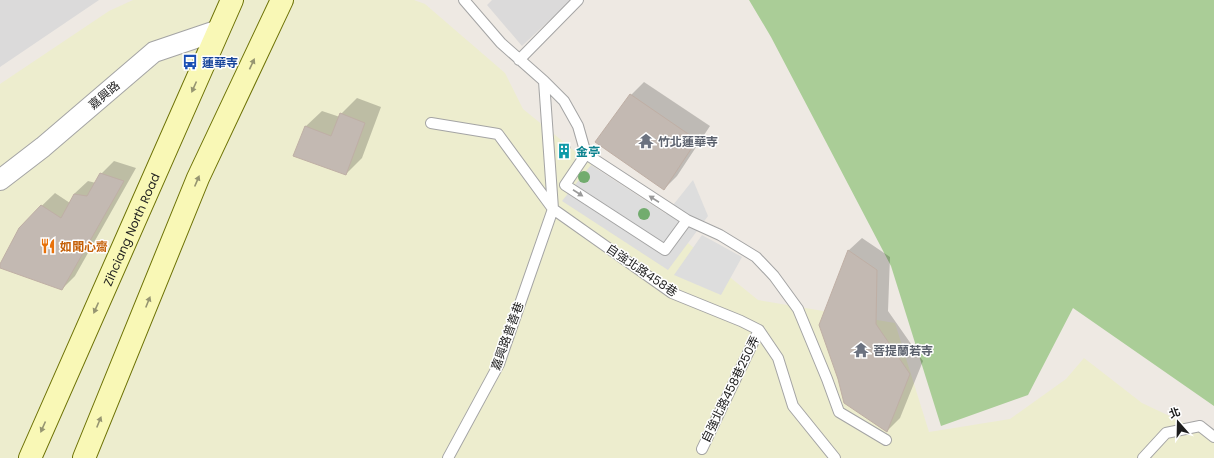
<svg xmlns="http://www.w3.org/2000/svg" width="1214" height="458" font-family="Poppins,'Noto Sans TC',sans-serif">
	<style>
		.residential { fill: #dbdada }
		.farmland { fill: #ededce }
		.forest { fill: #aacd97 }
		.parking { fill: #ddd }
		.shadow { fill: #0003 }
		.building { fill: #c3b9b2; stroke: #bfafa5 }
		.lines { fill: none; stroke-linecap: round; stroke-linejoin: round }
		.lane-casing { stroke: #a4a4a4; stroke-width: 12 }
		.street-casing { stroke: #a4a4a4; stroke-width: 22 }
		.secondary-casing { stroke: #6d7205; stroke-width: 24 }
		.lane { stroke: #fff; stroke-width: 10 }
		.street { stroke: #fff; stroke-width: 20 }
		.secondary { stroke: #f9f8b6; stroke-width: 22 }
		.tree { fill: #72ac6e }
		.oneway { fill: #969571 }
		.oneway2 { fill: #999 }
		.labels { text-anchor: middle; dominant-baseline: central; stroke-width: 3; stroke-linejoin: round; paint-order: stroke }
		.transit-label { font-size: 12px; font-weight: bold; fill: #164399; stroke: #fff; text-anchor: start }
		.street-label { font-size: 12px; fill: #1d1d1d; stroke: #fff }
		.worship-label { font-size: 12px; font-weight: bold; fill: #5b616d; stroke: #fff; text-anchor: start }
		.culture-label { font-size: 12px; font-weight: bold; fill: #0d838f; stroke: #fff; text-anchor: start }
		.food-label { font-size: 12px; font-weight: bold; fill: #c56008; stroke: #fff; text-anchor: start }
	</style>
	<rect width="100%" height="100%" fill="#eee9e3"/>
	<!-- residential -->
	<path class="residential" d="M0,0H99L0,67Z
		M492,0H571L522,46L487,5Z"/>
	<!-- farmland -->
	<path class="farmland" d="M133,0H414L425,4L505,73L523,109L758,300L895,323L929,432L1010,419L1066,379L1084,358L1142,403L1214,437V458H0V84L109,11Z"/>
	<!-- forest -->
	<path class="forest" d="M749,0H1214V406L1073,308L1028,395L941,426L891,266L771,37Z"/>
	<!-- parking -->
	<path class="parking" d="M591,165L666,214L693,180L708,216L668,270L562,201Z
		M702,235L742,257L721,295L674,275Z"/>
	<!-- shadow -->
	<path class="shadow" d="M644,82L710,126L677,176L664,189L596,142L631,95Z
		M357,98L381,107L362,158L346,174L305,127L322,111L340,117L341,114Z
		M566,144H569L571,147V148L567,152L562,154L561,149Z
		M114,161L136,168L75,276L62,289L0,267L19,228L55,193L70,203L74,194L88,181L96,183L101,174Z
		M862,238L890,257L888,311L923,361L900,418L887,431L839,379L821,325L849,250Z"/>
	<!-- building -->
	<path class="building" d="M630,94L697,140L664,190L595,142Z
		M340,113L365,123L346,175L293,156L305,126L331,136Z
		M559.5 151a4.5 4.5 0 1 1 9 0a4.5 4.5 0 1 1-9 0Z
		M100,173L124,181L62,290L0,268V264L19,228L41,205L61,218L74,194L87,196Z
		M848,250L877,270L876,324L910,374L887,432L844,403L838,379L819,325Z"/>
	<g class="lines">
		<defs>
			<path id="lane" d="M519,60L578,0
				M544,81L564,101L578,126L586,154L687,220L720,235L756,257L774,276L798,309L827,379L839,412L886,440
				M431,123L498,134L553,209L672,293L741,321L759,330L778,358L793,406L835,458
				M586,154L565,185L665,250L687,220
				M702,449L759,330
				M448,458L499,364L553,209L544,81L501,43L464,0
				M1143,458L1166,433L1200,426L1214,437"/>
			<path id="street" d="M0,180L43,147L154,52L219,30"/>
			<g id="secondary">
				<path id="s1" d="M30,458L232,0"/>
				<path d="M84,458L198,178L282,0"/>
			</g>
		</defs>
		<!-- lane casing -->
		<use href="#lane" class="lane-casing"/>
		<!-- street casing -->
		<use href="#street" class="street-casing"/>
		<!-- secondary casing -->
		<use href="#secondary" class="secondary-casing"/>
		<!-- lane -->
		<use href="#lane" class="lane"/>
		<!-- street -->
		<use href="#street" class="street"/>
		<!-- secondary -->
		<use href="#secondary" class="secondary"/>
	</g>
	<!-- trees -->
	<g class="tree">
		<circle cx="584" cy="177" r="6"/>
		<circle cx="644" cy="214" r="6"/>
	</g>
	<!-- one-way arrows -->
	<defs><path id="oneway-solid" d="M-6-.8H1V-3.2L6.5 0L1 3.2V.8H-6Z"/></defs>
	<g class="oneway">
		<use href="#oneway-solid" transform="translate(252 64) rotate(-65)"/>
		<use href="#oneway-solid" transform="translate(194 87) rotate(114)"/>
		<use href="#oneway-solid" transform="translate(197 181) rotate(-67)"/>
		<use href="#oneway-solid" transform="translate(148 302) rotate(-68)"/>
		<use href="#oneway-solid" transform="translate(96 308) rotate(114)"/>
		<use href="#oneway-solid" transform="translate(99 422) rotate(-68)"/>
		<use href="#oneway-solid" transform="translate(43 427) rotate(114)"/>
	</g>
	<g class="oneway2">
		<use href="#oneway-solid" transform="translate(578 193) rotate(33)"/>
		<use href="#oneway-solid" transform="translate(654 199) rotate(-147)"/>
	</g>
	<!-- icons -->
	<defs>
		<symbol id="bus-bare" viewBox="-9 -9 18 18"><path d="M-5-6H5V4H4V6H2V4H-2V6H-4V4H-5ZM-3.5-4V0h7V-4ZM-3.5 1.2v1.5H-2V1.2ZM2 1.2v1.5H3.5V1.2Z" fill="#1a4fb4" stroke="#fff" stroke-width="2.5" paint-order="stroke"/></symbol>
		<symbol id="temple-bare" viewBox="-9 -9 18 18"><path d="M0-6L5-2H3V0L6.5 2.5H4V6H1.5V3h-3V6H-4V2.5H-6.5L-3 0V-2H-5Z" fill="#6b7280" stroke="#fff" stroke-width="2.5" paint-order="stroke"/></symbol>
		<symbol id="building-bare" viewBox="-9 -9 18 18"><path d="M-4-6H4V6H1V3H-1V6H-4ZM-2.5-4.3h1.7v1.8h-1.7ZM.8-4.3h1.7v1.8H.8ZM-2.5-1h1.7V.8h-1.7ZM.8-1h1.7V.8H.8Z" fill="#0f9aa8" stroke="#fff" stroke-width="2.5" paint-order="stroke"/></symbol>
		<symbol id="restaurant-bare" viewBox="-9 -9 18 18"><path d="M-5-6h1v4h1v-4h1v4h1v-4h1v5L-1.5 .5V6h-2V.5L-5-1ZM5-6V6H3V1.5H1.5Q1.5-4 5-6Z" fill="#e8710a" stroke="#fff" stroke-width="2.5" paint-order="stroke"/></symbol>
	</defs>
	<g fill-rule="evenodd">
		<use href="#bus-bare" x="179" y="51" width="22" height="22"/>
		<use href="#temple-bare" x="635" y="130" width="22" height="22"/>
		<use href="#building-bare" x="553" y="140" width="22" height="22"/>
		<use href="#restaurant-bare" x="37" y="235" width="22" height="22"/>
		<use href="#temple-bare" x="850" y="339" width="22" height="22"/>
	</g>
	<g class="labels">
		<!-- transit labels -->
		<g class="transit-label">
			<text x="202" y="62">蓮華寺</text>
		</g>
		<!-- street labels -->
		<g class="street-label">
			<text transform="translate(104 95) rotate(-40)">嘉興路</text>
			<text stroke="none"><textPath href="#s1" startOffset="250">Zihciang North Road</textPath></text>
			<text transform="translate(642 270) rotate(34)">自強北路458巷</text>
			<text transform="translate(507 336) rotate(-70)">嘉興路普善巷</text>
			<text transform="translate(730 389) rotate(-64)">自強北路458巷250弄</text>
		</g>
		<!-- worship labels -->
		<g class="worship-label">
			<text x="658" y="141">竹北蓮華寺</text>
			<text x="873" y="350">菩提蘭若寺</text>
		</g>
		<!-- culture labels -->
		<g class="culture-label">
			<text x="576" y="151">金亭</text>
		</g>
		<!-- food labels -->
		<g class="food-label">
			<text x="60" y="246">如聞心齋</text>
		</g>
	</g>
	<!-- north arrow -->
	<g transform="translate(1178 422) rotate(340)" stroke="#ffffff" stroke-width="3" paint-order="stroke">
	<path d="M0-3L7 15L0 10L-7 15Z" fill="#1d1d1d"/>
	<text y="-6" font-size="11" font-weight="bold" text-anchor="middle" fill="#1d1d1d">北</text>
	</g>
</svg>
